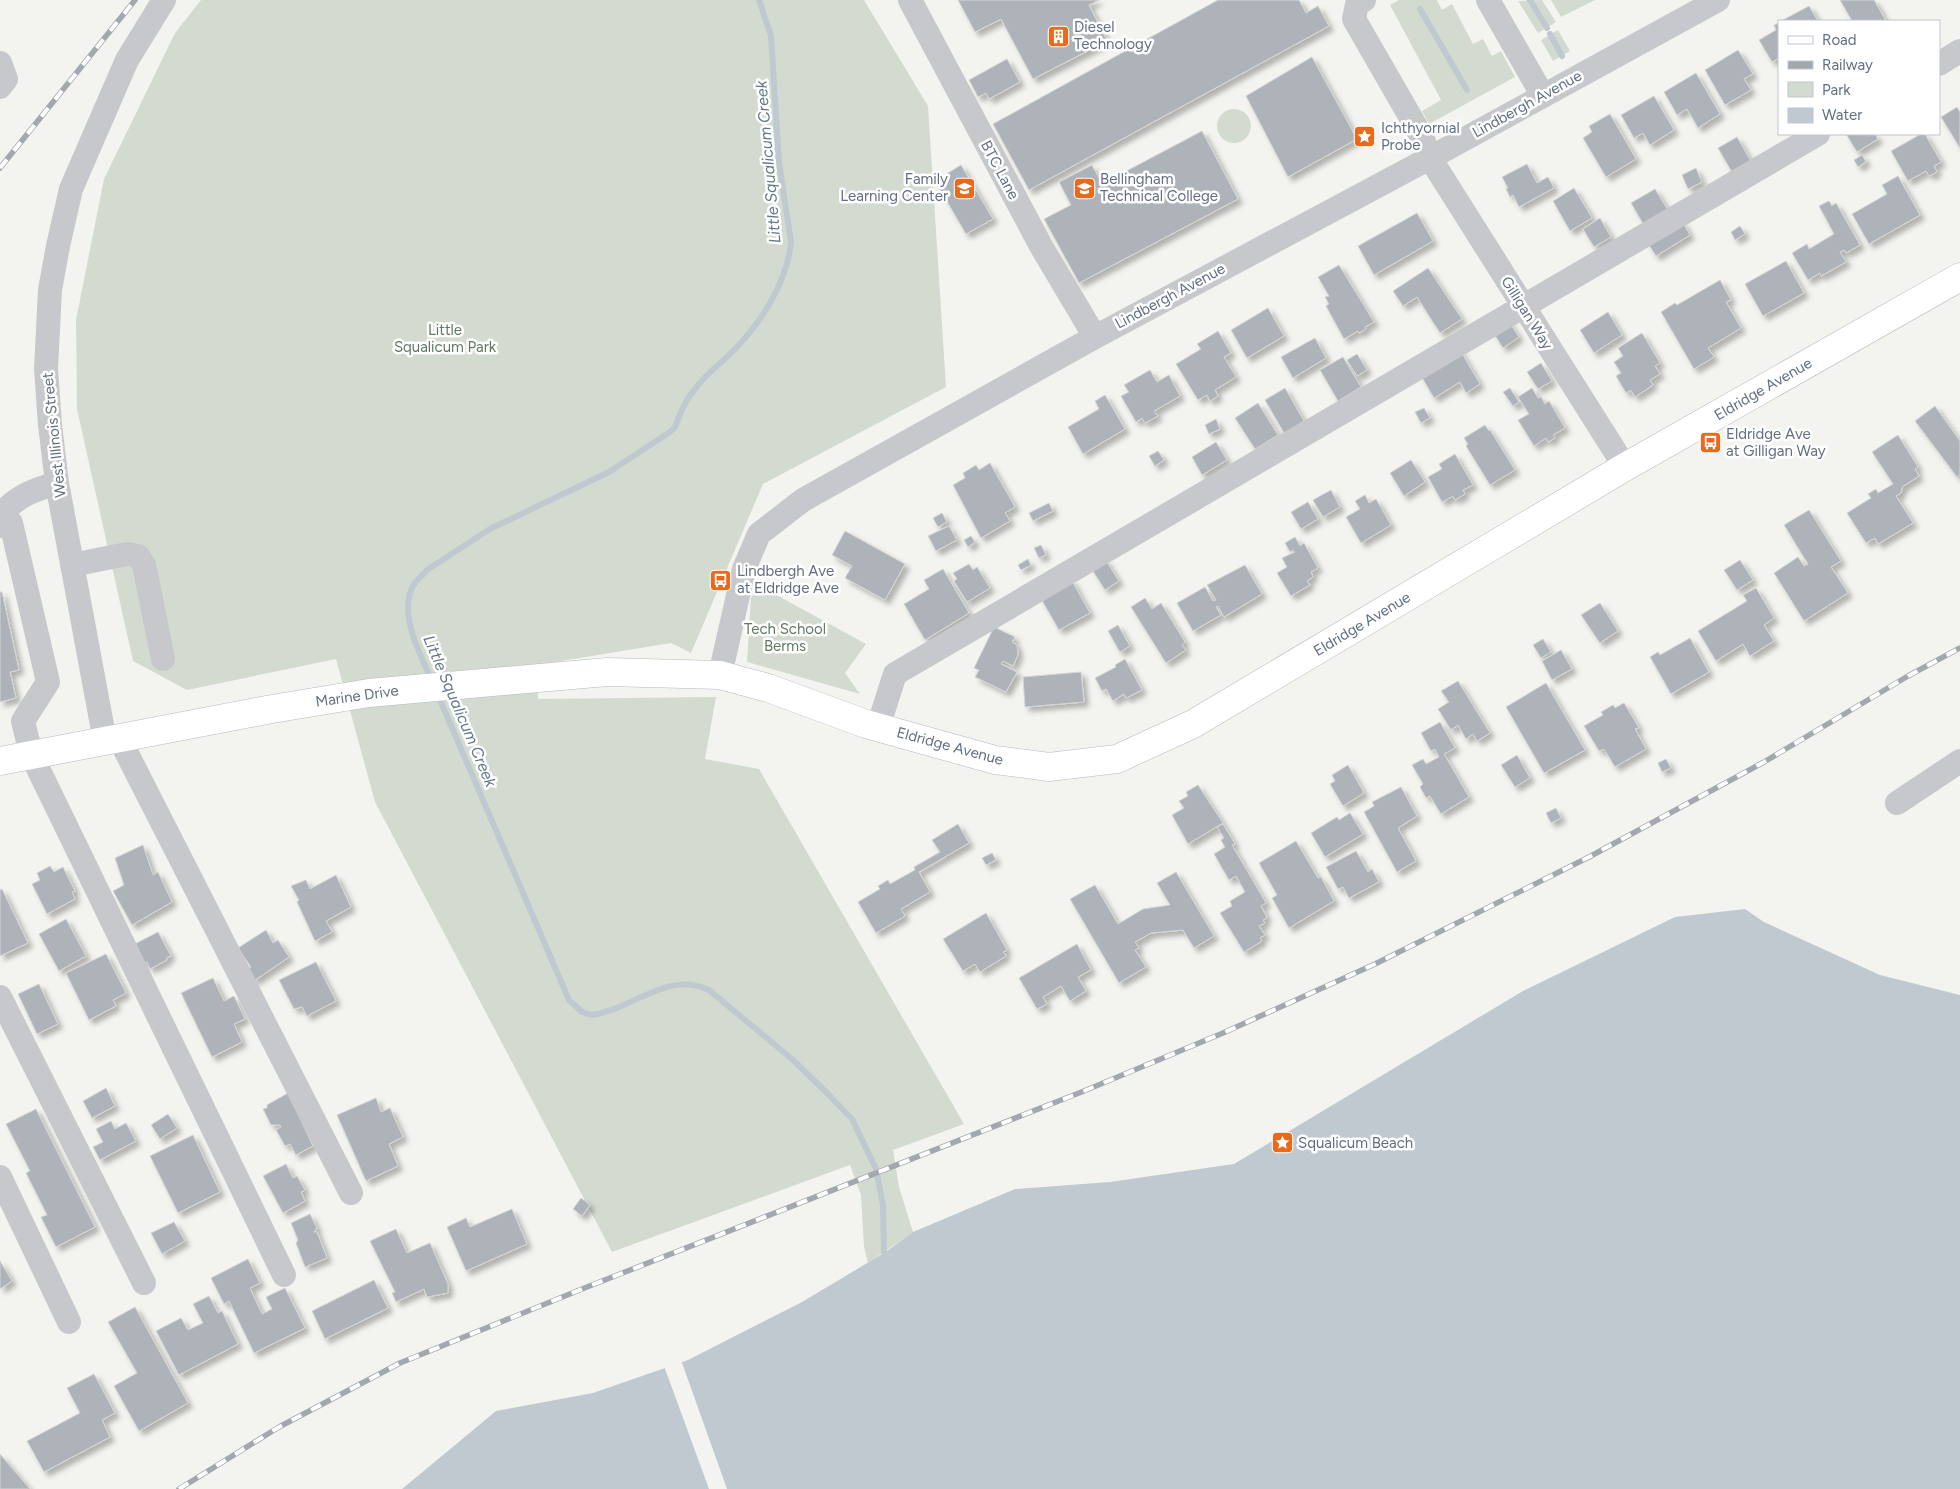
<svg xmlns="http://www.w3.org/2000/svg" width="1960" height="1489" font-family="Figtree,sans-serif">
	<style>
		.green { fill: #d3dbd0 }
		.water { fill: #c1c9d0 }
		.pier { fill: #f3f4ef }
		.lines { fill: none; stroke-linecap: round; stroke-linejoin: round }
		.stream { stroke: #c1c9d0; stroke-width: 6 }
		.building { fill: #aeb3ba; stroke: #d5d5d3; filter: url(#shadow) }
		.major-casing { stroke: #b6b9bd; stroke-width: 29 }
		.minor { stroke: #c6c8cc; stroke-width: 24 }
		.major { stroke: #fff; stroke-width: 28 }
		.rail-casing { stroke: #a3a8ae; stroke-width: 5.5 }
		.rail { stroke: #fff; stroke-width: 4; stroke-dasharray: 11; stroke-linecap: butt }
		.labels { text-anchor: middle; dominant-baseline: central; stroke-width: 5; stroke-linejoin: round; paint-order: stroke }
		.poi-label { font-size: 15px; fill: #626f82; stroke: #fff; text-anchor: start }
		.street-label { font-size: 15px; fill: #626f82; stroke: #fff }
		.park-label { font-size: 15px; fill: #627961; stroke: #fff }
		.water-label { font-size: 16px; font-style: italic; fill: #627787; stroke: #fff }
	</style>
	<defs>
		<filter id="shadow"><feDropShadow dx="4.5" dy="4.5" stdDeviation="2.5" flood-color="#0004"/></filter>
	</defs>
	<rect width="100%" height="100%" fill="#f3f4ef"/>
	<!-- green -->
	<path class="green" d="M201,0H864L928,106L946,387L763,484L691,653L671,643L537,665L538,699L716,697L705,759L759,769L964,1124L893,1150L899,1187L913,1232L868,1263L864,1247L861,1195L850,1165L612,1252L375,802L336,659L187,690L133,661L77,409L76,320L104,179L175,33Z
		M1399,0H1437L1442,10L1452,4L1473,44L1483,39L1492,56L1501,51L1515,77L1429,124L1422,111L1441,100L1390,5Z
		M1542,0L1556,22L1538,33L1518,1Z
		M1551,0H1595L1561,17Z
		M1558,30L1570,51L1553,61L1541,40Z
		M1217 126a17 17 0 1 1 34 0a17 17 0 1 1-34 0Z
		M762,587L866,644L845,673L860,694L747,662L751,597Z"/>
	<!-- water -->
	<path class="water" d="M1745,909L1764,922L1880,975L1960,995V1489H402L496,1411L593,1393L688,1360L802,1302L884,1253L913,1232L1015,1189L1110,1182L1234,1164L1523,991L1675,917Z"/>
	<!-- pier -->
	<path class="pier" d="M681,1360L727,1489H709L664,1366Z"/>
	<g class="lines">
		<!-- stream -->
		<path class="stream" d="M1530,0L1547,28
			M1420,9L1467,90
			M1550,34L1562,56
			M432,681C421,656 399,616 412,588C415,581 422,576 427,570L490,529L609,472L670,432L675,427C680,414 685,401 694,390C704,376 717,366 729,355C759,326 787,284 791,242L779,162L771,36L759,0
			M437,693L569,1000L582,1012L591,1015C632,1010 668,970 709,990L792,1059L825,1091L852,1119L876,1169L883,1205L884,1253"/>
	</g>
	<!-- building -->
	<path class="building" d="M958,0H1099L1089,5L1107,41L1033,79L1001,19L975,32Z
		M1218,0H1299L1306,13L1318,6L1329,26L1029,190L993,124Z
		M1840,0H1874L1886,21H1852Z
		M1809,6L1818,21H1781Z
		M1779,23V58L1772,62L1759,40L1776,30L1774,25Z
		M1738,50L1753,74L1744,79L1751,90L1725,105L1705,70Z
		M1312,57L1357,139L1288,177L1246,96Z
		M1007,59L1020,82L989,99L986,93L978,97L969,80Z
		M1696,73L1720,114L1698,128L1687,109L1677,115L1664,92Z
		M1654,96L1674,130L1650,145L1643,133L1634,138L1621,115Z
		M1957,107L1960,112V148L1941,117Z
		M1610,114L1636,159L1606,177L1583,138L1592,132L1589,126Z
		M1202,131L1238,199L1079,283L1044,219L1071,205L1059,182L1092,165L1102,184Z
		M1846,134H1875L1878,139L1857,152Z
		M1921,134H1925L1941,162L1934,166L1937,172L1929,176L1926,171L1908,181L1891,151Z
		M1737,137L1752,163L1733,174L1718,148Z
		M1862,155L1866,162L1858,167L1854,160Z
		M1527,164L1537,183L1548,177L1554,188L1519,207L1513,195L1510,197L1506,189L1508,188L1502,177Z
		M961,165L993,219L966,234L935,181Z
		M1696,168L1702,182L1688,189L1682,175Z
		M1898,176L1920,215L1869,244L1852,214L1887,194L1882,185Z
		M1574,188L1592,218L1570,231L1553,201Z
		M1655,189L1669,212L1645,227L1631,203Z
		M1829,201L1832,206L1836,203L1860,245L1846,253L1844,250L1840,252L1846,262L1821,276L1820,273L1808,280L1792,253L1807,244L1809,249L1834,234L1819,206Z
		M1417,213L1433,241L1374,275L1358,246Z
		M1600,218L1611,237L1594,247L1583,229Z
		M1682,221L1690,235L1656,256L1647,242Z
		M1740,226L1745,234L1735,240L1731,232Z
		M1786,261L1804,293L1763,316L1745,284Z
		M1339,265L1374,322L1365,327L1366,329L1359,333L1358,331L1344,339L1326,306L1329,304L1325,297L1329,296L1318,277Z
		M1428,268L1462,319L1440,333L1417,297L1403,306L1393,291Z
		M1720,280L1731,300L1726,302L1741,328L1708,348L1714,357L1694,369L1661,312L1675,303L1677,305Z
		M1268,308L1284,336L1247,358L1231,330Z
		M1608,312L1622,335L1594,353L1580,330Z
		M1507,319L1519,337L1503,348L1491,329Z
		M1218,331L1231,353L1224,357L1236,377L1215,390L1218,396L1210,401L1207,395L1198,400L1176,364L1201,349L1197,344Z
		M1642,333L1660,363L1655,366L1660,374L1650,380L1653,385L1635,397L1631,390L1626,393L1616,376L1621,373L1614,362L1623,356L1618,348Z
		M1315,338L1326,358L1293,378L1281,357Z
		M1460,350L1480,384L1466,393L1460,382L1434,398L1420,374Z
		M1357,354L1367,370L1357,376L1347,360Z
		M1343,357L1361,387L1338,401L1320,370Z
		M1541,363L1552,381L1538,389L1527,372Z
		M1150,370L1157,382L1169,375L1180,396L1154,411L1158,416L1145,423L1142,418L1136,422L1121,396L1129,392L1124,385Z
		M1285,388L1304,421L1284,433L1265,400Z
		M1510,388L1519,402L1513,406L1503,392Z
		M1532,388L1538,398L1541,397L1545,404L1549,401L1565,428L1553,435L1555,438L1548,442L1546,438L1534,446L1518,420L1529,414L1518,397Z
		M1105,395L1125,429L1083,454L1068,427L1099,409L1095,401Z
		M1258,403L1278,435L1255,449L1235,418Z
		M1935,406L1960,441V474L1957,477L1915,421Z
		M1424,408L1430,418L1421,423L1415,412Z
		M1216,419L1220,429L1209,434L1205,425Z
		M1485,425L1489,431L1490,430L1515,470L1490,485L1466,446L1468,444L1464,438Z
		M1898,435L1918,467L1915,469L1919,476L1902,487L1901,493L1896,496L1913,523L1878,544L1875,538L1866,543L1847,513L1871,498L1868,494L1876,489L1878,493L1893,484L1872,452Z
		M1216,442L1227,460L1202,475L1192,457Z
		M1158,451L1164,460L1155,466L1149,456Z
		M1455,454L1473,485L1463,490L1465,494L1455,500L1453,496L1442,502L1428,477L1442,469L1439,464Z
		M1411,460L1425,482L1404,496L1390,473Z
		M990,463L1015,507L1005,513L1010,521L981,538L953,485L965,478L963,473L976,465L979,470Z
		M1331,490L1340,507L1323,517L1313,500Z
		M1365,495L1369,503L1376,499L1391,525L1361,543L1346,517L1360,509L1355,501Z
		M1308,502L1318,519L1301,529L1291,512Z
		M1049,503L1053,511L1033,521L1029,513Z
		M1809,510L1841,561L1831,567L1848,593L1804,621L1774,573L1798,557L1804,566L1808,564L1784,525Z
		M942,513L947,522L938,527L933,518Z
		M949,526L957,540L936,551L928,536Z
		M845,531L905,564L885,600L845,578L852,566L832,555Z
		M971,536L975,542L968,547L964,540Z
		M1295,537L1300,546L1304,543L1318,568L1311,572L1313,577L1307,581L1310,585L1291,596L1277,573L1287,567L1282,558L1295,552L1293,550L1290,552L1285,543Z
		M1041,545L1046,555L1039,558L1034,548Z
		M1028,559L1031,565L1021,570L1018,565Z
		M1105,559L1119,581L1105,590L1091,568Z
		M1740,560L1753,580L1737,590L1724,570Z
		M969,564L973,570L977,567L990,588L967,602L954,581L957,579L953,573Z
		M1245,565L1262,594L1224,617L1218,606L1216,607L1221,615L1193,631L1177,603L1205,587L1213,601L1216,600L1207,585Z
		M943,569L969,613L925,640L904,604L929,589L924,580Z
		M1071,579L1090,613L1059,630L1040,597Z
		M1756,588L1774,618L1764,625L1774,641L1750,656L1743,644L1716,661L1698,631L1747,601L1743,595Z
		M0,592H2L19,670L10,672L16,698L0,702Z
		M1145,598L1152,609L1161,603L1185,642L1182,645L1186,650L1166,663L1131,607Z
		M1600,603L1618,631L1600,643L1581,615Z
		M1118,625L1130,646L1120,652L1108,631Z
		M994,627L1015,637L1012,642L1017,645L1018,655L1013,666L1003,661L1001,664L1017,672L1006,692L975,677L979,670L974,668Z
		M1690,638L1709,672L1671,694L1650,657L1658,652L1660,655Z
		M1543,639L1551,652L1541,658L1533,645Z
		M1561,650L1572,669L1552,680L1542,661Z
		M1125,659L1142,690L1126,698L1124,694L1113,701L1106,689L1102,691L1095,678L1116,667L1115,665Z
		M1081,672L1084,702L1025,707L1023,677Z
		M1458,681L1490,733L1477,741L1473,734L1466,739L1458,725L1451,730L1438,709L1449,702L1441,691Z
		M1546,683L1585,750L1544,773L1506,707Z
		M1624,703L1639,728L1635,729L1646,749L1615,767L1604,749L1599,751L1584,726L1603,715L1601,712L1613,705L1615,708Z
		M1440,722L1455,748L1444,754L1469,797L1441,814L1430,796L1426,798L1420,787L1423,784L1412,765L1423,759L1426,764L1439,757L1435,749L1431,751L1421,733Z
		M1517,755L1530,778L1515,787L1501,765Z
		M1666,759L1671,768L1662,772L1658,763Z
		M1348,765L1364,793L1343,806L1330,784L1335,781L1332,775Z
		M1198,785L1223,823L1188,844L1172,815L1184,808L1179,801L1188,796L1186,792Z
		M1401,787L1417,816L1398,828L1416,861L1397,872L1364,812L1374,806L1372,802Z
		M1556,808L1561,818L1551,823L1546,813Z
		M1350,813L1363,834L1325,857L1311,833L1337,817L1339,820Z
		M958,824L969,843L919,872L930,892L901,909L905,916L876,933L858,902L880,889L878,886L888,880L890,884L915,870L914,867L940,852L932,840Z
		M1223,824L1235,844L1232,845L1266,903L1261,906L1267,918L1263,920L1265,923L1259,926L1265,935L1260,938L1262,941L1244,952L1220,913L1232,906L1230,901L1245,892L1236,876L1229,880L1214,854L1225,847L1221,840L1224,838L1217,827Z
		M1296,841L1318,878L1321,877L1334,901L1289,928L1272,898L1277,895L1259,863Z
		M143,845L153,875L158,872L172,902L132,925L113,891L124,885L115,858Z
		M1356,851L1368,872L1372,869L1379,882L1349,898L1343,887L1338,889L1326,867Z
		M992,853L996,860L986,865L982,858Z
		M50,866L54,872L63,867L75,891L72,892L75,899L47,914L32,884L40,880L37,873Z
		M1176,872L1214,936L1194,948L1183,930L1151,933L1135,942L1139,948L1135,950L1146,967L1119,983L1070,899L1095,885L1118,924L1143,909L1170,905L1157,883Z
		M336,875L351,907L326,921L332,932L315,941L297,902L299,900L291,886L306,880L310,889Z
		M2,889L28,943L0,956V890Z
		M986,913L1007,950L1003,952L1006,956L980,972L975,964L963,971L943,939Z
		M66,919L86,956L59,971L39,934Z
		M266,930L273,943L278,940L289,957L254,981L247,969L251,967L238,948Z
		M158,932L171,956L166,958L167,960L150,969L147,962L141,965L131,946Z
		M1077,944L1091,970L1078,977L1086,991L1070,1001L1061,986L1043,997L1047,1004L1037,1009L1019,978Z
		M106,954L126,993L113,1000L116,1006L89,1020L66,973Z
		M316,962L336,1001L307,1016L302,1007L294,1009L279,980Z
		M213,978L224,1001L234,996L245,1019L234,1024L242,1042L212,1057L181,993Z
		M39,984L58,1024L37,1034L18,994Z
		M106,1088L115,1106L92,1118L83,1101Z
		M288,1093L313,1146L296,1155L290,1144L285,1146L276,1130L281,1127L280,1125H271L263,1109L267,1108V1105Z
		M376,1098L381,1112L390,1108L403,1137L389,1144L398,1166L366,1181L337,1115Z
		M36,1109L95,1227L56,1247L41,1217L47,1215L26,1173L30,1171L6,1124Z
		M168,1114L177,1128L160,1139L151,1125Z
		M111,1121L115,1129L126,1123L136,1141L100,1160L93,1147L103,1142L96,1129Z
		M193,1135L220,1192L178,1213L150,1156Z
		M286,1164L293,1178L297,1176L305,1190L301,1192L305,1201L283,1213L263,1176Z
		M581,1198L590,1205L582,1216L573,1209Z
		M512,1209L527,1244L466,1271L447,1227L466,1218L470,1227Z
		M310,1214L317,1228L314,1232H317L327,1258L305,1267L296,1243L298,1240L291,1223Z
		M174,1222L185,1241L162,1254L151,1233Z
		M396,1229L407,1253L430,1243L448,1284V1293L427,1297L424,1289L396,1302L392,1293L395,1292L370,1241Z
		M248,1259L260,1283L250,1288L262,1314L272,1309L266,1297L285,1288L305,1328L254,1353L229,1301L224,1304L211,1278Z
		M0,1261L12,1281L0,1289Z
		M374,1280L388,1308L325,1339L312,1311Z
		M209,1296L218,1313L222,1311L238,1344L179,1375L156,1331L181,1318L188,1330L203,1323L193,1304Z
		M135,1307L188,1403L139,1431L114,1386L137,1373L108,1322Z
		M94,1374L115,1413L102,1420L110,1437L44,1472L27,1441L80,1413L67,1388Z
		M0,1454L30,1489H0Z"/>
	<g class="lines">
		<defs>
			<path id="major" d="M0,761L272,709L369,693L607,672L720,675L768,688L866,724L995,760L1049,767L1117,759L1193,724L1625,467L1960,277"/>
		</defs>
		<!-- major casing -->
		<use href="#major" class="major-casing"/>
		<!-- minor -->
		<path class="minor" d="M910,0L1041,246L1095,337
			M1364,0L1357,4L1354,19L1422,137L1430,158L1625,467
			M1488,0L1543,96
			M0,63L6,79L0,87
			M1939,64L1960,51
			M0,516C16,496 34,490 57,483
			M0,526L11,523L48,682L23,721L31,754L284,1275
			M72,565L127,554L138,556L144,565L163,659
			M720,675L744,569L759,534L803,500L1095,337L1430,158L1718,0
			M878,727L895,674L1818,134
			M119,738L351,1193
			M105,741L57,483L50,425L46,369L50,290L58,246L71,189L127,60L164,0
			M1897,803L1960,761
			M0,997L144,1283
			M0,1177L69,1322"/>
		<!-- major -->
		<use href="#major" class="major"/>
		<defs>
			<path id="rail" d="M0,168L135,0
				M179,1489L279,1427L400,1363L587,1287L1084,1091L1223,1033L1375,964L1589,857L1764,762L1908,676L1960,648"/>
		</defs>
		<!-- rail casing -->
		<use href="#rail" class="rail-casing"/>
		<!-- rail -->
		<use href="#rail" class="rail"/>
	</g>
	<!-- icons -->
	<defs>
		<symbol id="building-square" viewBox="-11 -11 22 22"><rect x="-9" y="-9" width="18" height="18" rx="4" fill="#ea691a" stroke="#fff"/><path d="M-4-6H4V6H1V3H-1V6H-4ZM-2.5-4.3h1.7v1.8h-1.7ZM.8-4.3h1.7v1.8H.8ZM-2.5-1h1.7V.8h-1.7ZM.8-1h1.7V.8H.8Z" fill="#fff"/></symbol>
		<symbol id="sight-square" viewBox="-11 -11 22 22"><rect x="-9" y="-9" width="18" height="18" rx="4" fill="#ea691a" stroke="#fff"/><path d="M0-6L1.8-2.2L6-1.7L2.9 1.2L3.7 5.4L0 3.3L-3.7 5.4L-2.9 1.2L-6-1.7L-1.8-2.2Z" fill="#fff"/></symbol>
		<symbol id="university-square" viewBox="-11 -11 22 22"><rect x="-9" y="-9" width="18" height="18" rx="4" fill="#ea691a" stroke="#fff"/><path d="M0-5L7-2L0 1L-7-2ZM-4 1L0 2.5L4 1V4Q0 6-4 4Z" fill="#fff"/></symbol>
		<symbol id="bus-square" viewBox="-11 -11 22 22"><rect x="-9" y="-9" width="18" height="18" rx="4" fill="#ea691a" stroke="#fff"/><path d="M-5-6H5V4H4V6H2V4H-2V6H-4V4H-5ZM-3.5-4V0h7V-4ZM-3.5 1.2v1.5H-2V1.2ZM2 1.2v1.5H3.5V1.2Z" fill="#fff"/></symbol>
	</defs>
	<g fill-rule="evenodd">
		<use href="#building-square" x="1046" y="24" width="25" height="25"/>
		<use href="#sight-square" x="1352" y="124" width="25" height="25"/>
		<use href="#university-square" x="952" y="176" width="25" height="25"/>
		<use href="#university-square" x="1072" y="176" width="25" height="25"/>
		<use href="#bus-square" x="1698" y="430" width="25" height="25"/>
		<use href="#bus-square" x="708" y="568" width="25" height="25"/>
		<use href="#sight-square" x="1270" y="1130" width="25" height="25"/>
	</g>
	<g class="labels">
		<!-- poi labels -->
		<g class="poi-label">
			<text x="1074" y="27">Diesel<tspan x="1074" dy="17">Technology</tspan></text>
			<text x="1381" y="128">Ichthyornial<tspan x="1381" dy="17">Probe</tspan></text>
			<text x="948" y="179" text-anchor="end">Family<tspan x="948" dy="17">Learning Center</tspan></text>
			<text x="1100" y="179">Bellingham<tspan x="1100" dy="17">Technical College</tspan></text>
			<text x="1726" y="434">Eldridge Ave<tspan x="1726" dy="17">at Gilligan Way</tspan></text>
			<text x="737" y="571">Lindbergh Ave<tspan x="737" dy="17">at Eldridge Ave</tspan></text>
			<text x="1298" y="1143">Squalicum Beach</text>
		</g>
		<!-- street labels -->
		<g class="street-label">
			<text transform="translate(1527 104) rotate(-29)">Lindbergh Avenue</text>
			<text transform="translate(1000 170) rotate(62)">BTC Lane</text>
			<text transform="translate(1170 296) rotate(-28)">Lindbergh Avenue</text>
			<text transform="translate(1527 313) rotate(58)">Gilligan Way</text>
			<text transform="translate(1763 389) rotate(-30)">Eldridge Avenue</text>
			<text transform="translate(54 435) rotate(-96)">West Illinois Street</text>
			<text transform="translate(1362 624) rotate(-31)">Eldridge Avenue</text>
			<text transform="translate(357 696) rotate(-8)">Marine Drive</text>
			<text transform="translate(950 746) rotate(15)">Eldridge Avenue</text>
		</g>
		<!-- park labels -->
		<g class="park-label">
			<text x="445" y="330">Little<tspan x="445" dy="17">Squalicum Park</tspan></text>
			<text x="785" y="629">Tech School<tspan x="785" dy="17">Berms</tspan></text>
		</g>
		<!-- water labels -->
		<g class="water-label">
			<text transform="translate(768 162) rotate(-95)">Little Squalicum Creek</text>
			<text transform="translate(460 711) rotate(67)">Little Squalicum Creek</text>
		</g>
	</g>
	<!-- legend -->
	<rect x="1778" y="20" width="162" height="115" fill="#ffffff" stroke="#c0c5cd"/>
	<rect x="1788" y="36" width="25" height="8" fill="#ffffff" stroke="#c0c5cd"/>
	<text x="1822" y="45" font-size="15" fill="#626f82">Road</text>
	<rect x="1788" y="61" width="25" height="8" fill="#a3a8ae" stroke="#c0c5cd"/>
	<text x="1822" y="70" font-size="15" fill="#626f82">Railway</text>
	<rect x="1788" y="82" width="25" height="15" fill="#d3dbd0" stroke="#c0c5cd"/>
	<text x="1822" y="95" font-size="15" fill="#626f82">Park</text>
	<rect x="1788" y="108" width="25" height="15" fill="#c1c9d0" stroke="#c0c5cd"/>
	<text x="1822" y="120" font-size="15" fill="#626f82">Water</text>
</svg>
